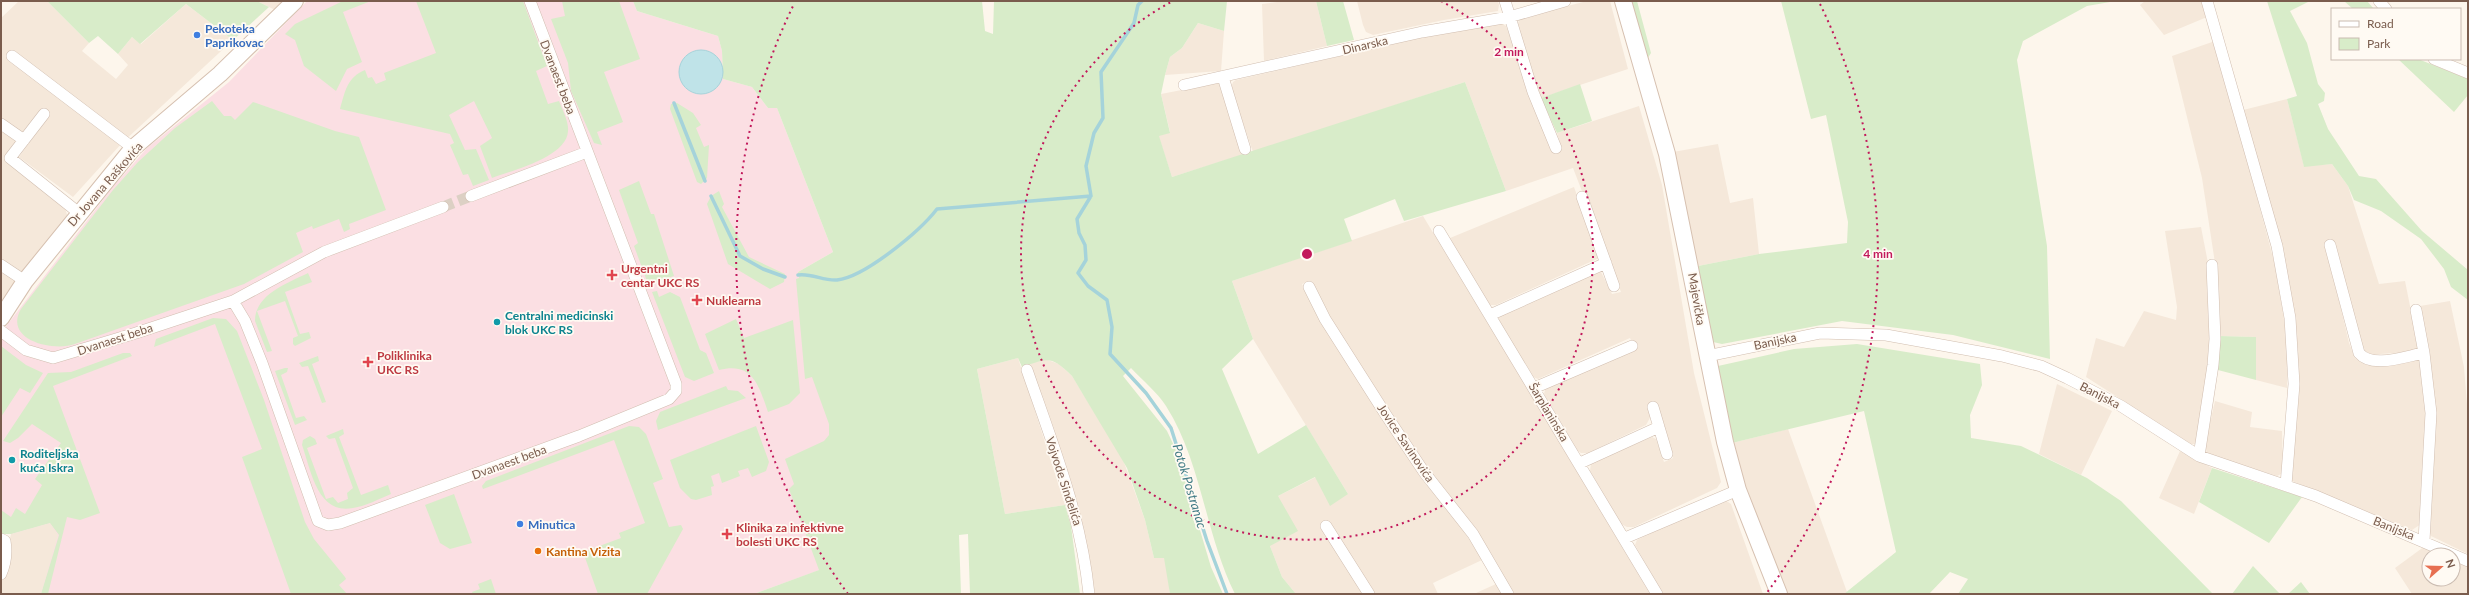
<svg xmlns="http://www.w3.org/2000/svg" width="2469" height="595" font-family="Lato,sans-serif">
	<style>
		.residential { fill: #f5e8da }
		.medical { fill: #fbdfe3 }
		.green { fill: #d8ecc9 }
		.water { fill: #bfe3e8; stroke: #a5d3da }
		.lines { fill: none; stroke-linecap: round; stroke-linejoin: round }
		.stream { stroke: #a5d3da; stroke-width: 3.5 }
		.street-tunnel { stroke: #dcd0c4; stroke-width: 11; stroke-dasharray: 11 5.5; stroke-linecap: butt }
		.street-casing { stroke: #d1beb0; stroke-width: 12 }
		.secondary-casing { stroke: #d6c0b0; stroke-width: 18 }
		.street { stroke: #fff; stroke-width: 11 }
		.secondary { stroke: #fff; stroke-width: 16 }
		.ring { fill: none; stroke: #c2185b; stroke-width: 2; stroke-dasharray: 2 4 }
		.shop-dot { fill: #3f7fe0; stroke: #fffaf3; stroke-width: 1.5 }
		.health-dot { fill: #e0444e; stroke: #fffaf3; stroke-width: 1.5 }
		.culture-dot { fill: #0f9aa8; stroke: #fffaf3; stroke-width: 1.5 }
		.food-dot { fill: #e8710a; stroke: #fffaf3; stroke-width: 1.5 }
		.labels { text-anchor: middle; dominant-baseline: central; stroke-width: 3.5; stroke-linejoin: round; paint-order: stroke }
		.shop-label { font-size: 12px; font-weight: bold; fill: #366cbe; stroke: #fffaf3; text-anchor: start }
		.street-label { font-size: 12px; fill: #7a5c4d; stroke: #fffaf3 }
		.health-label { font-size: 12px; font-weight: bold; fill: #be3a42; stroke: #fffaf3; text-anchor: start }
		.culture-label { font-size: 12px; font-weight: bold; fill: #0d838f; stroke: #fffaf3; text-anchor: start }
		.food-label { font-size: 12px; font-weight: bold; fill: #c56008; stroke: #fffaf3; text-anchor: start }
		.water-label { font-size: 13px; font-style: italic; fill: #437c86; stroke: #fffaf3 }
		.centre { fill: #c2185b; stroke: #fffaf3; stroke-width: 2 }
		.ring-label { font-size: 12px; text-anchor: middle; font-weight: bold; fill: #c2185b; stroke: #fffaf3; stroke-width: 3.5; stroke-linejoin: round; paint-order: stroke }
	</style>
	<rect width="100%" height="100%" fill="#fdf6ec"/>
	<!-- residential -->
	<path class="residential" d="M19,1H47L89,43L82,51L116,79L128,65L118,54L132,37L141,44L186,4L233,40L122,143L73,197L19,157L50,114L44,110L23,135L1,119V18Z
		M257,1H286L275,10Z
		M1284,1H1316L1327,46L1264,61L1262,4Z
		M1357,1H1498L1499,5L1498,11L1444,20L1373,35L1366,32L1363,25Z
		M1587,1H1610L1628,69L1541,98L1517,24L1521,18Z
		M2145,1H2202L2207,17L2164,35L2140,5Z
		M1198,23L1224,31L1221,71L1165,75L1170,57L1182,48Z
		M1501,23L1506,26L1552,152L1562,149L1557,133L1639,106L1662,185L1694,373L1721,482L1717,488L1634,527H1627L1621,524L1590,471L1591,463L1652,437L1656,439L1664,462L1673,458L1656,402L1647,405L1651,416L1646,425L1588,453H1581L1577,450L1544,395L1545,389L1551,385L1636,350L1630,338L1538,379L1533,377L1499,320L1500,314L1600,270L1612,294L1621,292L1573,168L1506,191L1465,82L1253,152L1231,88L1233,82L1236,80L1428,36Z
		M2215,41L2275,265L2287,338V388L2256,380V337L2219,336L2215,263L2202,178L2172,56Z
		M1218,83L1222,87L1242,155L1172,177L1158,135L1170,132L1161,94Z
		M2287,99L2304,166L2332,164L2348,186L2379,284L2405,281L2419,351L2368,355L2361,350L2333,241H2325L2349,343L2355,358L2368,365L2421,359L2427,399L2421,524L2412,530L2292,481L2290,473L2296,341L2243,110Z
		M1,129L18,141L5,159L65,208L68,218L26,273L18,272L1,261Z
		M1718,144L1730,203L1753,198L1759,254L1698,266L1673,152Z
		M1574,187L1599,258L1496,305H1488L1450,238Z
		M1423,216L1533,398L1650,594H1514L1491,553L1427,468L1330,319L1311,281L1302,284L1321,323L1421,478L1457,520L1482,560L1433,583L1438,594H1374L1329,522L1320,526L1363,594H1296L1282,577L1270,546L1278,496L1316,477L1348,494L1253,339L1232,281Z
		M2201,227L2208,263L2210,368L2196,444H2191L2086,377L2096,338L2124,347L2144,311L2176,320L2177,307L2165,231Z
		M1,270L14,278L17,287L1,310Z
		M2450,301L2464,367L2468,417V554L2431,536L2430,533L2436,415L2420,306Z
		M1018,358L1065,505L1005,514L977,369Z
		M1045,359L1059,364L1072,376L1122,457L1145,520L1154,558H1164L1167,565L1170,594H1091L1062,466L1029,364Z
		M2057,384L2112,411L2081,475L2039,454Z
		M2215,401L2252,412L2250,427L2282,431L2283,473L2277,476L2207,454L2205,445Z
		M1788,429L1847,592L1844,594H1785L1741,486L1732,443Z
		M2180,451L2212,468L2194,514L2159,498Z
		M1722,498L1731,504L1763,594H1663L1635,545L1637,540Z
		M50,523L59,535L41,594H1V575L11,534Z
		M2425,546L2443,555H2429V579H2453V560L2468,568V594H2412L2395,568Z
		M1496,584L1501,594H1476V593Z"/>
	<!-- medical -->
	<path class="medical" d="M307,1H633L637,11L718,36L722,51L723,79L752,87L768,108H777L833,252L798,272L842,329L828,567L754,594H41L58,535L50,523L11,534H1V333L112,188L147,148L229,82Z"/>
	<!-- green -->
	<path class="green" d="M47,1H257L269,7L233,40L186,4L140,44L132,37L118,54L98,36L89,43Z
		M343,1H371L343,12L362,62L347,69L336,91L304,66L295,40L285,34L295,24Z
		M416,1H523L547,66L536,71L548,104L559,101C562,109 569,122 568,131C567,157 513,170 492,178L480,146L492,138L474,101L449,115L465,150L476,149L489,180L473,186L468,174L463,175L450,145L454,143L450,134L340,109C345,92 347,77 365,70L368,78L372,77L376,84L386,80L384,73L436,53Z
		M562,1H619L640,59L604,72L623,122L597,132L602,145L594,143L571,91L568,63L551,19L565,16Z
		M633,1H982L985,31L993,34L994,1H1227L1224,31L1198,23L1182,48L1170,57L1165,75L1161,94L1170,133L1159,136L1172,177L1465,82L1506,191L1404,221L1395,199L1344,219L1352,241L1232,281L1253,339L1222,369L1258,454L1306,425L1348,494L1330,506L1315,477L1278,496L1298,531L1270,546L1282,577L1296,594H1235C1205,534 1202,463 1166,406C1157,392 1142,380 1131,368L1123,376L1167,431L1176,450L1211,567L1223,594H1170L1164,558H1154L1145,520L1127,468L1072,376C1051,355 1048,358 1022,367L1018,358L977,369L1005,514L1065,505L1071,526L1080,594H970L968,534L959,535L961,594H754L819,570L789,489L794,484L785,459L824,441L829,435V424L812,377L805,379L796,279L799,278L798,272L833,252L777,108H768L752,87L723,79L722,51L718,36L637,11Z
		M1316,1H1343L1354,40L1327,46Z
		M1630,1H1637L1651,53L1646,61Z
		M1781,1H2116L2087,6L2023,41L2017,60L2047,246L2050,359L1953,335L1842,321L1722,344L1713,342L1698,266L1759,254L1847,243L1848,222L1826,115L1811,119Z
		M2267,1H2310L2290,11L2307,43L2318,84L2325,93L2324,101L2318,104L2328,129L2359,176L2376,179L2422,231L2468,270V300L2451,287L2444,269L2421,239L2381,211L2354,200L2348,186L2332,164L2304,167L2287,99L2297,96Z
		M2344,1H2367L2374,9H2353Z
		M2398,59H2418L2468,79V95L2454,112Z
		M1580,84L1592,121L1557,133L1541,98Z
		M212,101L224,116H231L235,120L253,102L335,131L359,137L386,210L349,224L350,229L344,232L339,219L313,229L312,226L296,233L303,252L244,284L75,344C53,352 3,340 21,309L113,190L138,162L175,128Z
		M677,103L693,113L701,125L696,128L704,147L709,145L707,178L701,184L697,182L670,109L671,104Z
		M639,181L651,214H654L674,276L648,284L634,246L638,243L619,190Z
		M719,191L724,204L722,207L749,257L785,274L784,282L770,289L728,264L707,204L711,196Z
		M308,273L312,282L285,292L300,334L309,332L311,338L295,346L293,344V338L298,336L285,301L257,311L272,351L267,352L255,321C255,294 288,283 308,273Z
		M657,291L659,297L670,292L680,297L700,350L706,353L714,373L694,381L685,377L652,292Z
		M213,318L226,319L237,331L264,400L305,522L314,539L345,577L346,579L339,585L347,594H291L242,457L262,449L215,324L154,347L156,339Z
		M736,319L744,338L793,320L800,393L789,404L768,412C759,386 753,361 719,370L705,334Z
		M2219,336L2256,337V380L2218,370Z
		M1857,344L1980,364L1982,385L1970,415L1971,438L2021,446L2087,478L2121,501L2213,594H1958L1968,579L1950,572L1929,594H1844L1896,552L1864,411L1732,443L1718,366L1794,349Z
		M1,346L26,365L43,373L30,393L20,388L1,417Z
		M123,353H130L132,356L53,386L100,513L80,520L67,517L48,594H41L59,535L50,523L11,534H1V510L11,517L16,508L25,514L42,485L35,479L61,443L32,424L18,438L10,443L3,441L48,373L71,372Z
		M318,356L319,361L312,364L326,402L322,403L308,366L302,367L299,363Z
		M285,368H288L287,372L281,375L296,418L304,416L307,420L295,425L275,371Z
		M726,386L728,390L738,391L746,398L658,430L656,421L660,412Z
		M629,426L639,427L646,434L663,479L653,483L669,527L681,525L683,529L647,594H598L583,552L621,538L619,533L645,523L614,440L483,489L482,486L486,481Z
		M756,426L769,462L766,471L752,477L748,468L738,471L740,476L722,483L719,473L711,476L714,486L711,487L712,495L696,500L691,499L680,488L670,460Z
		M343,429L344,434L339,437L361,495L388,485L391,494C379,499 366,506 353,508C317,515 311,470 302,445L303,440L310,436L315,439L317,444L307,448L326,499L333,497L338,503L348,499L347,493L353,488L335,438L329,439L326,436Z
		M2212,468L2302,497L2269,543L2199,502Z
		M454,494L472,543L450,549L440,543L425,505Z
		M2253,566L2280,594H2232Z
		M491,579L496,594H473L472,592L480,589L478,584Z
		M2301,582L2310,594H2288Z"/>
	<!-- water -->
	<path class="water" d="M679 72a22 22 0 1 1 44 0a22 22 0 1 1-44 0Z"/>
	<g class="lines">
		<!-- stream -->
		<path class="stream" d="M1142,1L1138,5L1134,23L1101,72L1103,118L1094,133L1086,166L1091,196L1077,219L1079,233L1085,245L1086,260L1078,273L1088,286L1107,300L1112,327L1110,354L1146,393L1171,428L1207,541L1227,594
			M674,103L705,181
			M711,196L740,256L763,269L785,277
			M798,275C812,273 823,281 837,280C865,277 920,231 937,209L1091,196"/>
		<!-- street-tunnel -->
		<path class="street-tunnel" d="M443,207L471,196"/>
		<defs>
			<path id="street" d="M1505,1L1533,92L1556,148
				M2207,1L2277,246L2290,318L2294,384L2286,485
				M2379,1L2386,9
				M12,56L133,148
				M2434,59L2468,73
				M1223,77L1245,149
				M1184,85L1422,32L1509,17L1565,1
				M44,114L10,158L79,213
				M1,124L24,140
				M471,196L587,152
				M1582,197L1614,286
				M1439,231L1657,594
				M2330,245L2359,353C2372,369 2406,356 2424,353
				M1,265L25,281
				M1309,287L1325,319L1386,415L1424,472L1473,534L1508,594
				M233,301L324,252L443,207
				M2416,310L2424,353L2431,413L2424,541
				M1490,315L1606,263
				M1,331L26,350L53,358L136,333L233,301L245,321L262,363L318,521L328,525L340,523L579,436L669,399L676,391V384L530,1
				M1707,356L1820,333L1886,335L2002,356L2041,366L2067,378L2121,406L2199,456L2316,496L2468,561
				M1027,370C1053,445 1081,515 1089,594
				M1534,388L1632,346
				M1653,407L1667,454
				M2199,456L2213,365L2215,339L2212,265
				M1580,463L1659,427
				M1326,526L1369,594
				M1625,538L1738,490
				M1,539L5,541C7,553 6,563 1,574"/>
			<path id="secondary" d="M1623,1L1667,154L1725,442L1738,490L1779,594
				M1,318L25,281L133,148L220,74L295,1"/>
		</defs>
		<!-- street casing -->
		<use href="#street" class="street-casing"/>
		<!-- secondary casing -->
		<use href="#secondary" class="secondary-casing"/>
		<!-- street -->
		<use href="#street" class="street"/>
		<!-- secondary -->
		<use href="#secondary" class="secondary"/>
	</g>
	<!-- distance rings -->
	<g class="ring">
		<path d="M1441 1A286 286 0 1 1 1173 1"/>
		<path d="M848 594A571 571 0 0 1 794 4M1820 4A571 571 0 0 1 1766 594"/>
	</g>
	<!-- markers -->
	<g class="shop-dot">
		<circle cx="197" cy="35" r="4"/>
		<circle cx="520" cy="524" r="4"/>
	</g>
	<g class="health-dot">
		<path d="M610 269h4v4h4v4h-4v4h-4v-4h-4v-4h4z"/>
		<path d="M695 294h4v4h4v4h-4v4h-4v-4h-4v-4h4z"/>
		<path d="M366 356h4v4h4v4h-4v4h-4v-4h-4v-4h4z"/>
		<path d="M725 528h4v4h4v4h-4v4h-4v-4h-4v-4h4z"/>
	</g>
	<g class="culture-dot">
		<circle cx="497" cy="322" r="4"/>
		<circle cx="12" cy="460" r="4"/>
	</g>
	<circle class="food-dot" cx="538" cy="551" r="4"/>
	<g class="labels">
		<!-- shop labels -->
		<g class="shop-label">
			<text x="205" y="28">Pekoteka<tspan x="205" dy="14">Paprikovac</tspan></text>
			<text x="528" y="524">Minutica</text>
		</g>
		<!-- street labels -->
		<g class="street-label">
			<text transform="translate(1365 45) rotate(-13)">Dinarska</text>
			<text transform="translate(558 77) rotate(69)">Dvanaest beba</text>
			<text transform="translate(105 184) rotate(-49)">Dr Jovana Raškovića</text>
			<text transform="translate(1697 299) rotate(80)">Majevička</text>
			<text transform="translate(115 339) rotate(-18)">Dvanaest beba</text>
			<text transform="translate(1775 341) rotate(-12)">Banijska</text>
			<text transform="translate(2100 395) rotate(27)">Banijska</text>
			<text transform="translate(1549 412) rotate(59)">Šarplaninska</text>
			<text transform="translate(1406 443) rotate(56)">Jovice Savinovića</text>
			<text transform="translate(509 462) rotate(-20)">Dvanaest beba</text>
			<text transform="translate(1064 481) rotate(72)">Vojvode Sinđelića</text>
			<text transform="translate(2394 528) rotate(22)">Banijska</text>
		</g>
		<!-- health labels -->
		<g class="health-label">
			<text x="621" y="268">Urgentni<tspan x="621" dy="14">centar UKC RS</tspan></text>
			<text x="706" y="300">Nuklearna</text>
			<text x="377" y="355">Poliklinika<tspan x="377" dy="14">UKC RS</tspan></text>
			<text x="736" y="527">Klinika za infektivne<tspan x="736" dy="14">bolesti UKC RS</tspan></text>
		</g>
		<!-- culture labels -->
		<g class="culture-label">
			<text x="505" y="315">Centralni medicinski<tspan x="505" dy="14">blok UKC RS</tspan></text>
			<text x="20" y="453">Roditeljska<tspan x="20" dy="14">kuća Iskra</tspan></text>
		</g>
		<!-- food labels -->
		<g class="food-label">
			<text x="546" y="551">Kantina Vizita</text>
		</g>
		<!-- water labels -->
		<g class="water-label">
			<text transform="translate(1190 486) rotate(73)">Potok Postranac</text>
		</g>
	</g>
	<circle cx="1307" cy="254" r="6" class="centre"/>
	<g class="ring-label">
		<text x="1509" y="56">2 min</text>
		<text x="1878" y="258">4 min</text>
	</g>
	<!-- border -->
	<rect width="2469" height="595" fill="none" stroke="#7a5c4d" stroke-width="4"/>
	<!-- legend -->
	<rect x="2331" y="8" width="130" height="52" fill="#fffaf3" stroke="#cabbb1"/>
	<rect x="2339" y="21" width="20" height="6" fill="#ffffff" stroke="#cabbb1"/>
	<text x="2367" y="28" font-size="12" fill="#7a5c4d">Road</text>
	<rect x="2339" y="38" width="20" height="12" fill="#d8ecc9" stroke="#cabbb1"/>
	<text x="2367" y="48" font-size="12" fill="#7a5c4d">Park</text>
	<!-- north arrow -->
	<g transform="translate(2441 567) rotate(70)"><circle r="19" fill="#fffaf3" stroke="#cabbb1"/>
	<path d="M0-3L7 15L0 10L-7 15Z" fill="#e76f51"/>
	<text y="-6" font-size="11" font-weight="bold" text-anchor="middle" fill="#7a5c4d">N</text>
	</g>
</svg>
